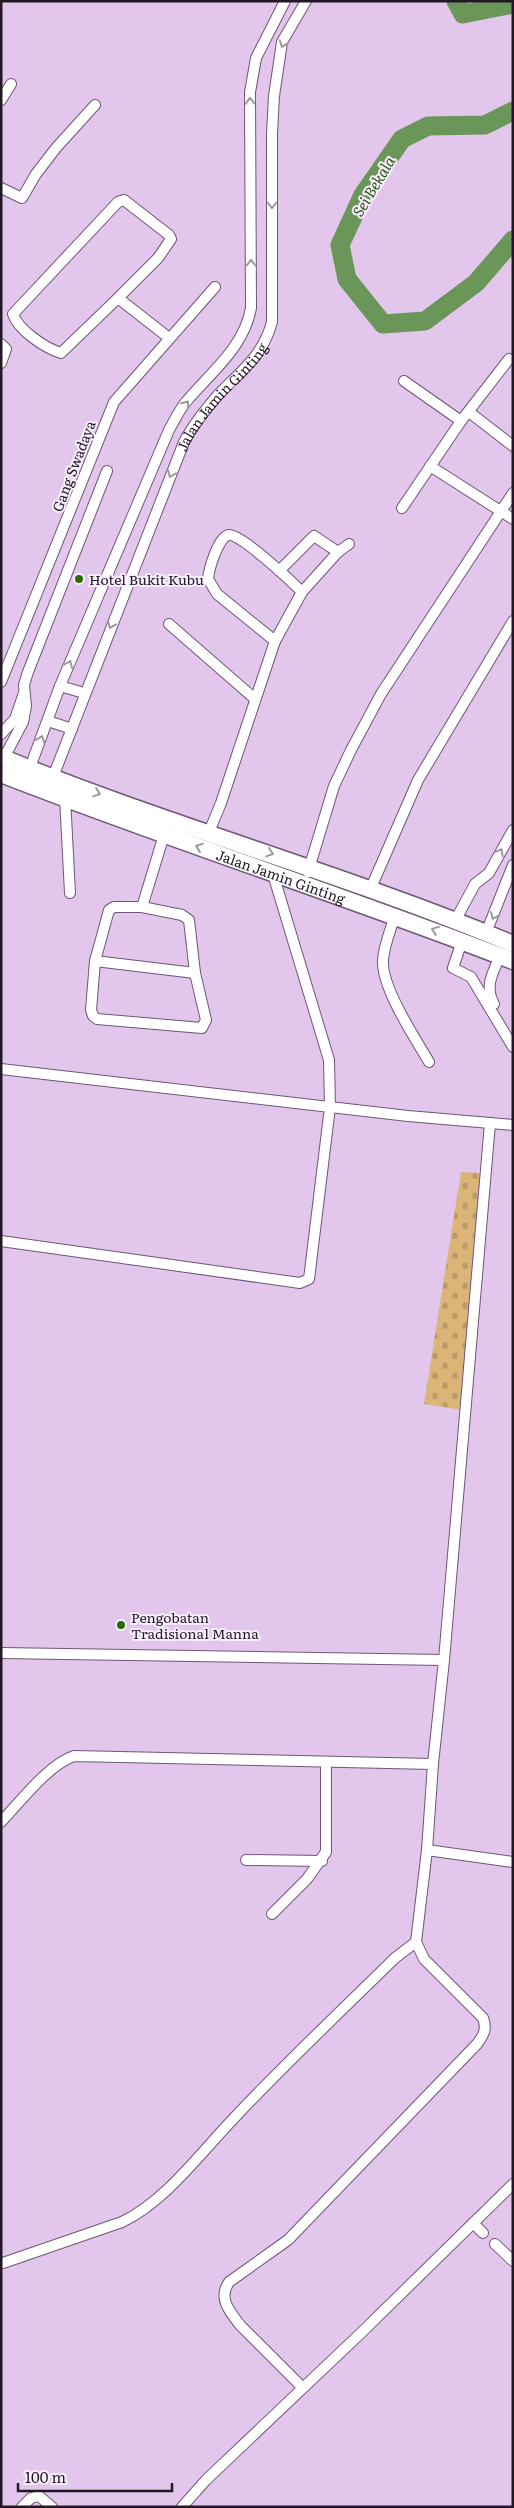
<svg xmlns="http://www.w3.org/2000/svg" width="514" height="2508" font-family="Literata,serif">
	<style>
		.cemetery { fill: url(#cemetery-stones) }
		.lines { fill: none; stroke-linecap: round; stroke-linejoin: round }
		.river { stroke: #6a9659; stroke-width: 19 }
		.minor-casing { stroke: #6f5677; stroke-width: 12 }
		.trunk-casing { stroke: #6f5677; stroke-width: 19 }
		.minor { stroke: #fff; stroke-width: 10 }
		.trunk { stroke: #fff; stroke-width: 16 }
		.oneway { stroke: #9c989d }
		.poi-dot { fill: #296b00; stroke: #f9eefd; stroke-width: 2 }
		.labels { text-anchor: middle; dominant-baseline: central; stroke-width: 4; stroke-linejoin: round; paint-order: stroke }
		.street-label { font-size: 14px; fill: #231926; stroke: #f9eefd }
		.poi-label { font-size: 14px; fill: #231926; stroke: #f9eefd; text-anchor: start }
		.water-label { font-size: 15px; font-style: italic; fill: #285314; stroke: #f9eefd }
	</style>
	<defs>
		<pattern id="cemetery-stones" width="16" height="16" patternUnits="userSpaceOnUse" patternTransform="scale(1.25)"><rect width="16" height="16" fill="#dbb478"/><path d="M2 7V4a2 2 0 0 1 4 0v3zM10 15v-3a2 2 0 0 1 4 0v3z" fill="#bc9a68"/></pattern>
	</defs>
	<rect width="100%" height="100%" fill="#e2c6ec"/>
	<!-- cemetery -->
	<path class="cemetery" d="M461,1172L481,1173L463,1410L424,1404Z"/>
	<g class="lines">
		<!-- river -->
		<path class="river" d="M456,1L463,14L513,4
			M513,111L485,125L428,126L402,139L363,195L340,245L347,279L383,324L425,321L476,283L513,240"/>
		<defs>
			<g id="minor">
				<path d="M1,100L11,84"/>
				<path d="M1,188L22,198L36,174L56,148L95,105"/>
				<path d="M118,298L158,258L171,239L169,235L124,200L118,202L13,314C18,330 45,348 61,353L118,298L169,338"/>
				<path d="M1,344L6,349L1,363"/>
				<path d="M404,381L461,421"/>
				<path d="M469,412L513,446"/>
				<path d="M430,466L513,519"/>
				<path d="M402,508L461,421L509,359"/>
				<path d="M338,552L349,544"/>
				<path d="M279,571L314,536L338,552L302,592L275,641L217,594L208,579C209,569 218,537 229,535C240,533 292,582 302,592"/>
				<path d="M169,624L255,699"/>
				<path d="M1,682L114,402L215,287"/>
				<path d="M60,686L84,693"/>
				<path d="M48,721L72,729"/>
				<path d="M1,734L15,719L24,693"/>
				<path d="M4,758L23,722L26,706L24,685L28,672L107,471"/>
				<path d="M28,773L60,686L169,430C174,421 179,411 185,403C210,373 244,348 251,308L250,92L256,58L285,1"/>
				<path id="s1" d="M51,782L184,442C193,425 205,410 218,395C241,371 263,356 272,322V133L274,96L282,42L306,1"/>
				<path d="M65,797L70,893"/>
				<path d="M209,832L221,803L275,641"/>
				<path d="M308,872L334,786L351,750L381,694L513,493"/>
				<path d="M370,890L418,780L513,621"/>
				<path d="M142,907H114L109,910L95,961L91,1010L93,1016L97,1019L202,1028L206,1020L195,973L189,920L182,915L142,907L164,835"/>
				<path d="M395,915C391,929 384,945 383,960C381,987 415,1038 429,1062"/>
				<path d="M455,921L475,884L489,873L513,830"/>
				<path d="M486,933L513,865"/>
				<path d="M462,941L453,968L471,977L513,1047"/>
				<path d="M95,961L195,973"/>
				<path d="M494,1004C484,987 493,972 500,956"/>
				<path d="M1,1069L408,1116L490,1123L444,1660L433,1764L427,1850L416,1942L424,1959L483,2018C487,2029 484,2035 477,2044L288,2240L229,2282C218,2298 229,2311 240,2325L302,2387"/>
				<path d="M490,1123L513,1125"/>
				<path d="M1,1241L300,1283L309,1279L330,1107L329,1060L273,874"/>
				<path d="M1,1653L444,1660"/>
				<path d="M1,1822C20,1802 49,1764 74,1756L433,1764"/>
				<path d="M427,1850L513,1862"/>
				<path d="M246,1860L322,1861"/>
				<path d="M272,1914L307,1879L326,1852V1762"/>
				<path d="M473,2223L483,2233"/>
				<path d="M495,2244L513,2261"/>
				<path d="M3,2263L122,2222C166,2201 202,2151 236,2116C287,2062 342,2010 395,1958L416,1942"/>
				<path d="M22,2507L31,2498L39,2496L52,2507"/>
				<path d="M182,2507L206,2480L362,2332L513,2184"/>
			</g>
			<g id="trunk">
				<path d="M1,757C169,826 345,874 513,944"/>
				<path id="s2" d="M1,774C170,840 343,895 513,961"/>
			</g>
		</defs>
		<!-- minor casing -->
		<use href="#minor" class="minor-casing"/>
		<!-- trunk casing -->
		<use href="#trunk" class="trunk-casing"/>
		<!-- minor -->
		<use href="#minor" class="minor"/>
		<!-- trunk -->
		<use href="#trunk" class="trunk"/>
	</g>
	<!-- one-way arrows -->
	<defs><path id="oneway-chevron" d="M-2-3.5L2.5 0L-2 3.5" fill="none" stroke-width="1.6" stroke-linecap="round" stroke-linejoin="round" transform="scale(1.25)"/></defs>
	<g class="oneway">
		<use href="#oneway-chevron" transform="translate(283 44) rotate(109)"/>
		<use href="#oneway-chevron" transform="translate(250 101) rotate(-91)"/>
		<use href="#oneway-chevron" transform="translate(272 205) rotate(90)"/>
		<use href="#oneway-chevron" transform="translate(251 263) rotate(-90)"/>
		<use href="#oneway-chevron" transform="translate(186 404) rotate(-52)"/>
		<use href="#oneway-chevron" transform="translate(171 474) rotate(112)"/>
		<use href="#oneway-chevron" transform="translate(111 625) rotate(112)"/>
		<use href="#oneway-chevron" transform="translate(69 664) rotate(-67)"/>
		<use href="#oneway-chevron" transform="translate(41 739) rotate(-70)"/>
		<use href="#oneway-chevron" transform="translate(97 793) rotate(19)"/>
		<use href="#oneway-chevron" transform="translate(199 847) rotate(-161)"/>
		<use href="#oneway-chevron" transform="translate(500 852) rotate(-61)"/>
		<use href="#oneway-chevron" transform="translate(270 853) rotate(19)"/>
		<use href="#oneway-chevron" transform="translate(494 916) rotate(113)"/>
		<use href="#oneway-chevron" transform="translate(435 930) rotate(-159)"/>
	</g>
	<!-- markers -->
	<g class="poi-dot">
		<circle cx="79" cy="579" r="5"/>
		<circle cx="121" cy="1625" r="5"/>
	</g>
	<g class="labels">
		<!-- street labels -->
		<g class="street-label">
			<text stroke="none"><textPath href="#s1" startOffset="424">Jalan Jamin Ginting</textPath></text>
			<text transform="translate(73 466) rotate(-69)">Gang Swadaya</text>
			<text stroke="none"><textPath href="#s2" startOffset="298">Jalan Jamin Ginting</textPath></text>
		</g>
		<!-- poi labels -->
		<g class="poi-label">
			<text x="89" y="579">Hotel Bukit Kubu</text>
			<text x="131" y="1617">Pengobatan<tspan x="131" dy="16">Tradisional Manna</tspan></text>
		</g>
		<!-- water labels -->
		<g class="water-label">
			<text transform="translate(373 186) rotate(-59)">Sei Bekala</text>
		</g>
	</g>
	<!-- border -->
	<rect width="514" height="2508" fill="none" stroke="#231926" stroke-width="5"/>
	<!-- scale -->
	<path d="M18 2483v8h154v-8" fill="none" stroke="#231926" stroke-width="2.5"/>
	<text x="25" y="2483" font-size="15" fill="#231926" stroke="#f9eefd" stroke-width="4" paint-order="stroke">100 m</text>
</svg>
